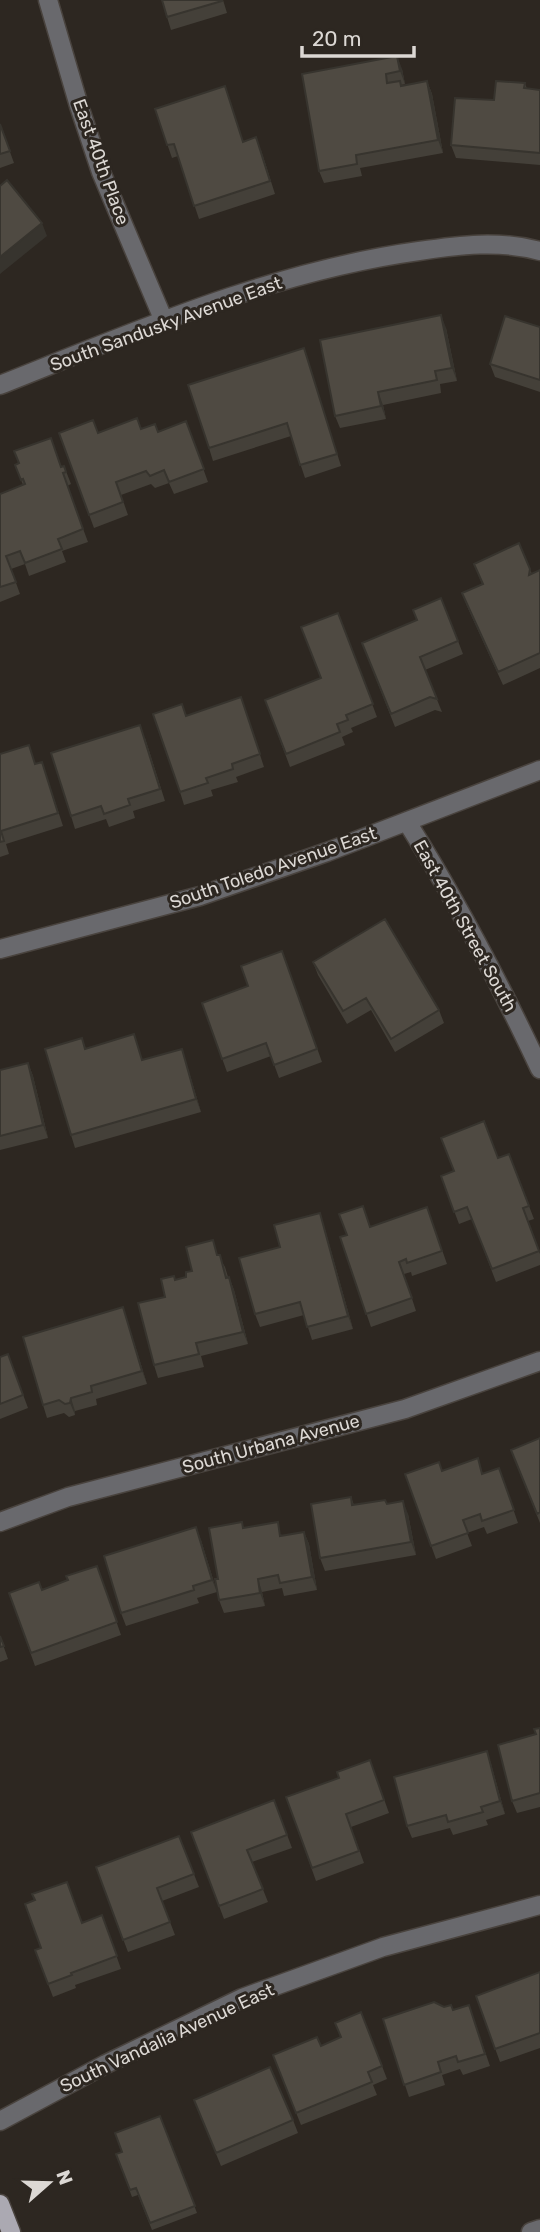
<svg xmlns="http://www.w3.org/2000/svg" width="540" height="2232" font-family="Rubik,sans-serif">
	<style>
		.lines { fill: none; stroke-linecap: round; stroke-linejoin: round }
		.minor-casing { stroke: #49433e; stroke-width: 21 }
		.major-casing { stroke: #49433e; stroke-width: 21 }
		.minor { stroke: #69696d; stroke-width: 18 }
		.major { stroke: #aba9b2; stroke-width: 18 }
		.wall { fill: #444039 }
		.shaded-wall { fill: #37342e }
		.building { fill: #4f4a42; stroke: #37342e; stroke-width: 2 }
		.labels { text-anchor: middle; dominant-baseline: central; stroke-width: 6; stroke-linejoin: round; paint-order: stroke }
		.street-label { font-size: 18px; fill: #dcd8d4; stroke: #2d2721 }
	</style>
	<rect width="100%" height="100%" fill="#2d2721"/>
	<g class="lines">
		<defs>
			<path id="minor" d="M48,0L79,106L101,172L164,321
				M0,385C136,331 273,271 419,251C459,245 500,240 540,251
				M407,822C458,903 499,982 540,1069
				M0,949L200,896L327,852L540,770
				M0,1522L68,1497L405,1409L540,1361
				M0,2121L106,2064L242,1998L383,1947L540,1905
				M531,2232L540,2229"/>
			<path id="major" d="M0,2204L11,2232"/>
		</defs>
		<!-- minor casing -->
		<use href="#minor" class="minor-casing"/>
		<!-- major casing -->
		<use href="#major" class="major-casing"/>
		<!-- minor -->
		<use href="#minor" class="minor"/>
		<!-- major -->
		<use href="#major" class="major"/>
	</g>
	<!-- wall -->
	<path class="wall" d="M223,0L227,13L171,30L167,17Z
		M402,69L405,84L401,85L402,86L427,81L432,94L443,153L360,168L362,176L324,183L319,171L302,74Z
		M525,83L527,89L540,90V165L456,158L451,145L494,100Z
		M155,109L243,142L261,150L275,194L199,219L178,156L172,158Z
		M0,124L14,163L0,168Z
		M540,327V392L495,377L490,364Z
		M446,328L457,381L440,384L441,393L383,405L386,419L340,428L335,416Z
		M304,348L341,466L305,478L291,436L213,461L209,448Z
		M186,421L208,482L174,494L169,483L155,488L151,484L121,495L128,515L94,528L59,433H98L141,429L158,432Z
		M19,463L61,467L64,466L71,484L67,486L88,542L62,551L66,562L29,576L25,564L11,569L20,594L0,602V494L23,485L15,465Z
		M474,564L530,569L532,574L540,570V668L503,685L467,606L462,593L482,584Z
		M338,613L377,717L351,728L353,732L342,737L345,745L290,767L265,700L321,678Z
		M458,641L463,654L425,670L442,712L435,710L395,727L362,643Z
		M241,697L264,767L236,777L238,782L211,790L213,796L184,805L180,792L186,716Z
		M145,738L165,801L133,811L135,818L109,827L106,819L75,829L71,816Z
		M0,754L36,764L42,762L63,826L6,844L9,854L0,857Z
		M282,951L322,1062L279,1078L271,1056L227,1072L202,1003L248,986Z
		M313,962L439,1010L444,1023L395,1052L371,1010L347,1024L318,975Z
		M82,1038L86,1049L143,1060L182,1049L201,1112L75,1148L71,1135Z
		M28,1063L33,1076L48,1138L0,1150V1070Z
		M509,1154L534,1219L528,1221L540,1254V1265L496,1282L472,1219L459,1224L441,1176Z
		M427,1207L447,1264L412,1276L411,1272L404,1274L416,1311L371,1327L340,1237Z
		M324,1226L353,1329L312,1340L304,1315L260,1327L255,1314L280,1247Z
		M218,1255L225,1267L228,1277H229L234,1290L248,1344L201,1356L204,1367L158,1378L154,1365L165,1297L175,1280L186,1277L192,1271Z
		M123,1307L147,1384L96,1399L97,1405L75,1411V1415L69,1417L64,1413L47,1418L43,1405Z
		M8,1354L28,1408L0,1419V1357Z
		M540,1438V1523L516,1463Z
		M499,1468L518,1523L487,1534L484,1527L467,1533L472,1546L436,1559L405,1474L442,1471L483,1474Z
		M351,1497L354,1505L387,1504L408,1514L416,1555L325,1571L320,1558Z
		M244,1528L283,1535L304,1532L309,1544L317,1590L284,1596L282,1588L262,1592L265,1606L224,1613L219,1600L218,1579Z
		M201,1540L217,1592L197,1598L199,1603L126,1626L121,1613Z
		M97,1566L121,1635L35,1666L9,1593L42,1590L68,1580Z
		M0,1636L8,1659L0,1662Z
		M540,1728V1807L517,1813L512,1801L536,1734Z
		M487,1751L491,1764L505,1814L486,1820L488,1825L453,1835L450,1828L412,1838L407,1826Z
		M370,1760L389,1813L351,1827L364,1863L316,1881L286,1797L339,1778Z
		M274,1800L292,1848L252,1862L268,1902L224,1919L191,1832Z
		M179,1836L199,1887L162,1901L175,1935L128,1952L96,1867Z
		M35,1900L82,1923L102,1915L121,1969L75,1985L76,1988L53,1997L35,1950L41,1948Z
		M540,1972V2048L500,2062L476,1996Z
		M469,2005L490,2066L463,2075L460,2069L442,2075L445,2085L409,2097L383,2019L453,2010Z
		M340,2038L382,2066L387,2079L373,2085L377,2095L301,2125L273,2055L321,2046Z
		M194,2100L293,2120L298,2133L221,2166Z
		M160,2116L197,2213L152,2230L138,2195L132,2197L116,2154L122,2152Z"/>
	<!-- shaded-wall -->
	<path class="shaded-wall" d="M397,56L402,69L405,84L400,71Z
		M427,81L432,94L443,153L438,140Z
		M42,223L47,236L0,274V257Z
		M441,315L446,328L457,381L452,368Z
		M378,392L383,405L386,419L381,406Z
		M182,1049L186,1062L201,1112L196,1099Z
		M28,1063L33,1076L48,1138L43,1125Z
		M320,1213L324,1226L353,1329L348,1316Z
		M229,1277L234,1290L248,1344L243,1332Z
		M123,1307L127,1320L147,1384L142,1371Z
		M71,1398L75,1411V1415L70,1403Z
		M403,1501L408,1514L416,1555L411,1542Z
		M196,1527L201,1540L217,1592L212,1580Z
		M304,1532L309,1544L317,1590L312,1577Z
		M258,1579L262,1592L265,1606L260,1593Z
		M487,1751L491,1764L505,1814L500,1801Z"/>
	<!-- building -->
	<path class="building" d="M162,0H222V1L167,17Z
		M397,56L400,71L386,74L387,83L400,81L401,86L427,81L438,140L356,155L357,164L319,171L302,74Z
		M496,81L525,83L524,88L540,90V153L451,145L455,98L494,100Z
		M225,86L243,142L256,137L270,181L194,206L174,144L167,145L155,109Z
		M0,124L10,151L0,154Z
		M7,180L42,223L0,257V186Z
		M441,315L452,368L435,371L437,380L378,392L381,406L335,416L320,340Z
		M505,316L540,327V380L490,364Z
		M304,348L337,454L300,465L287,423L209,448L188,385Z
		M137,418L141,429L155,424L158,432L186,421L204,469L169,482L164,470L150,476L146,471L116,482L123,502L89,515L59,433L93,420L98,433Z
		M51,438L61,467L64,466L66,472L63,473L83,529L58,539L62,549L25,563L20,551L6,556L16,582L0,587V494L25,484L23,479L21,480L15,465L19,463L14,451Z
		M519,543L530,569L529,575L540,570V653L498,672L462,593L483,584L474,564Z
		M441,598L458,641L420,657L437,699L430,697L391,714L362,643L417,620L413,610Z
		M338,613L373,704L346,715L348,720L337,724L340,732L286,754L265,700L321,678L301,627Z
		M241,697L260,754L232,764L233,769L206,778L208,783L180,792L153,714L182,704L186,716Z
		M140,725L160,789L128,799L130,805L104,814L101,806L71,816L51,753Z
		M29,745L35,764L42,762L58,813L1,831L4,841L0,842V754Z
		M385,919L439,1010L391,1039L366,998L343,1011L313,962Z
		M282,951L317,1049L274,1065L266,1043L222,1059L202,1003L248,986L241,966Z
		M134,1034L142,1060L182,1049L196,1099L71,1135L45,1049L82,1038L85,1049Z
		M28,1063L43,1125L0,1136V1070Z
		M484,1121L498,1158L509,1154L529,1206L523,1208L539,1251L492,1269L467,1207L454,1212L441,1176L454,1171L441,1138Z
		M363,1206L370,1227L427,1207L442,1251L407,1263L406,1259L399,1262L412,1298L366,1314L340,1237L347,1235L339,1214Z
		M320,1213L348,1316L307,1327L300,1302L255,1314L239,1258L280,1247L274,1225Z
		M213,1240L217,1255H220L226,1278L229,1277L243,1332L196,1343L199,1354L154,1365L138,1303L165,1297L161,1279L174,1276L175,1280L186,1277V1272L192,1271L186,1247Z
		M123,1307L142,1371L91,1386L92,1392L71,1398L70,1403L65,1404L59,1400L43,1405L23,1337Z
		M8,1354L23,1395L0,1404V1357Z
		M540,1438V1512L537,1514L511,1450Z
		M478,1458L482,1474L499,1468L514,1510L482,1521L480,1514L463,1520L468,1533L431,1546L405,1474L439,1462L442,1471Z
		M351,1497L352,1505L385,1500L387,1504L403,1501L411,1542L320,1558L311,1504Z
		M242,1522L243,1528L278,1522L280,1536L304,1532L312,1577L280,1583L278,1575L258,1579L260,1593L219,1600L215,1579H218L209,1528Z
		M196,1527L212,1580L193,1586L194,1590L121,1613L104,1556Z
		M97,1566L117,1622L31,1653L9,1593L39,1582L42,1590L68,1580L66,1576Z
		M0,1636L4,1646L0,1647Z
		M540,1728V1793L512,1801L498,1745L536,1734L534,1729Z
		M487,1751L500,1801L481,1807L483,1812L448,1822L446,1815L407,1826L394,1777Z
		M370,1760L384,1800L346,1814L359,1851L312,1868L286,1797L339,1778L337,1772Z
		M274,1800L287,1835L247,1850L263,1889L219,1906L191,1832Z
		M179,1836L194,1874L157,1888L170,1922L123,1940L96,1867Z
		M67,1882L82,1923L102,1915L117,1956L71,1973L72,1975L48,1984L35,1950L41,1948L25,1904L35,1900L32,1894Z
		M540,1972V2033L495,2049L476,1996Z
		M434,2002L444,2007L451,2005L453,2010L469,2005L485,2054L458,2062L456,2056L438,2062L441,2072L404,2085L383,2019Z
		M361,2012L382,2066L368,2072L372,2082L296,2113L273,2055L317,2037L321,2046L341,2037L335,2023Z
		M270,2067L293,2120L216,2153L194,2100Z
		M160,2116L195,2206L150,2223L136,2188L130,2190L116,2154L122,2152L115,2133Z"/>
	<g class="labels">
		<!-- street labels -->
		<g class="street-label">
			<text transform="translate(101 162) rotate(70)">East 40th Place</text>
			<text transform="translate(166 324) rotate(-20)">South Sandusky Avenue East</text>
			<text transform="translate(273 868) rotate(-19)">South Toledo Avenue East</text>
			<text transform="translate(465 926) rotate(61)">East 40th Street South</text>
			<text transform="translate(271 1444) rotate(-15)">South Urbana Avenue</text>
			<text transform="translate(167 2038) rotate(-25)">South Vandalia Avenue East</text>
		</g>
	</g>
	<!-- north arrow -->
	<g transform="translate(49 2183) rotate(70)" stroke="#2d2721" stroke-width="5" paint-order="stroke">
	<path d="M0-5L12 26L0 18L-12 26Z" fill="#dcd8d4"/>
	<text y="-10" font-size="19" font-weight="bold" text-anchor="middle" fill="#dcd8d4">N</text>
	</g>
	<!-- scale -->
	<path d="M302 46v10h112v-10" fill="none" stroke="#dcd8d4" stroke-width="3.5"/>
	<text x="312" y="46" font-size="21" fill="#dcd8d4" stroke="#2d2721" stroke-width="5" paint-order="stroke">20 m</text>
</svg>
